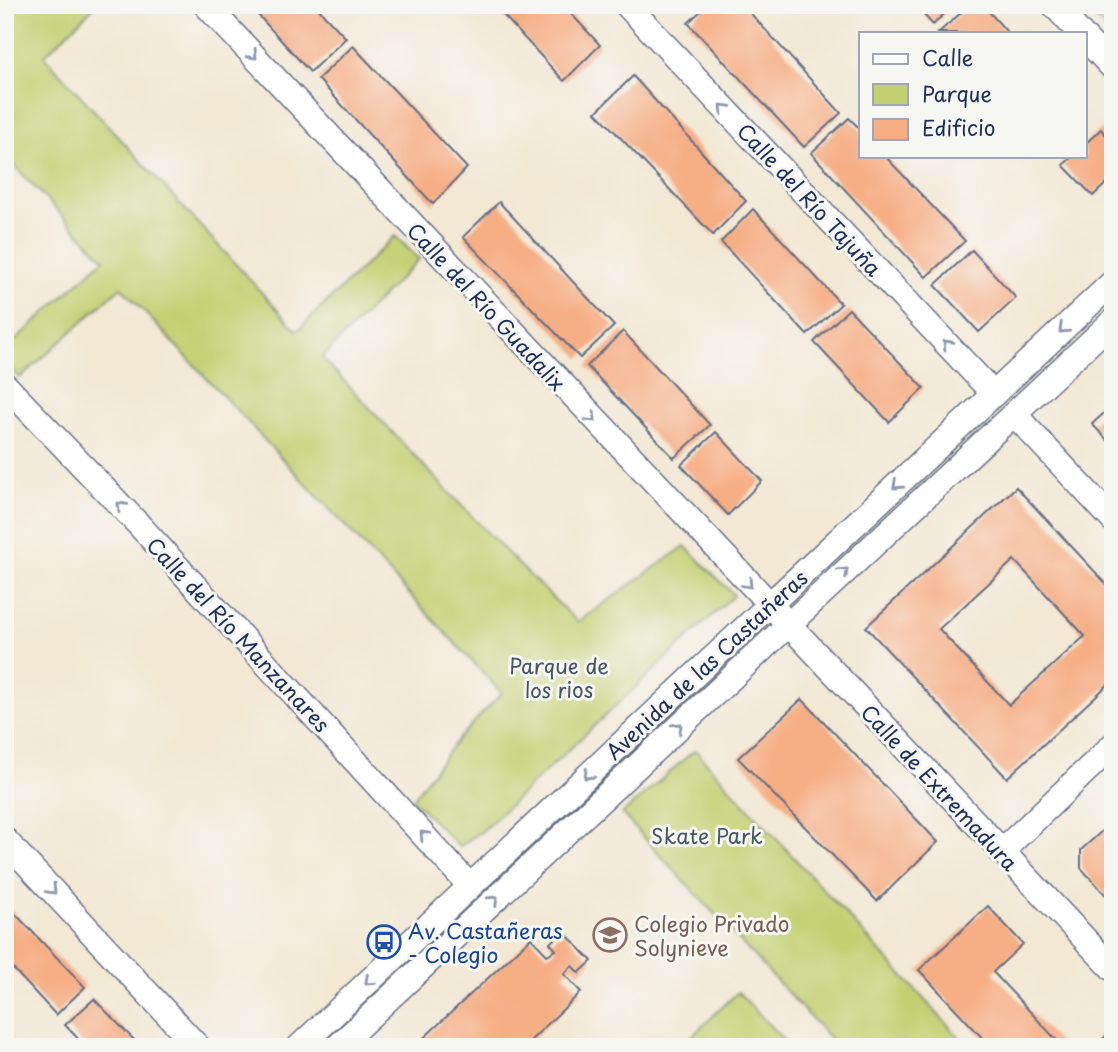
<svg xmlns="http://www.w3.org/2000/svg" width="1118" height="1052" font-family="'Playpen Sans',sans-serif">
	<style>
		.green { fill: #c3d072; stroke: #6f8068; stroke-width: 2 }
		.building { fill: #f6ae85; fill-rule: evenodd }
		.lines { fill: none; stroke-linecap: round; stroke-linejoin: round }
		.minor-casing { stroke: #667087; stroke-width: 27 }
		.minor { stroke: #fff; stroke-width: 24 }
		.oneway { stroke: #8d97ae }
		.labels { text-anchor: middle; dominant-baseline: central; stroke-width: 6; stroke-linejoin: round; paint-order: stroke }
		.street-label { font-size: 21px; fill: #1b2f5e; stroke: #f6f6f2 }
		.park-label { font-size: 21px; fill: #455763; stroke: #f6f6f2 }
		.education-label { font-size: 21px; fill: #785e54; stroke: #f6f6f2; text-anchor: start }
		.transit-label { font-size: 21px; fill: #164399; stroke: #f6f6f2; text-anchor: start }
	</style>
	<rect width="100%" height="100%" fill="#f6f6f2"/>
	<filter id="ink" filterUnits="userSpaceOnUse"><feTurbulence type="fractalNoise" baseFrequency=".0143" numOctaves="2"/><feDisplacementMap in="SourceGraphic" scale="14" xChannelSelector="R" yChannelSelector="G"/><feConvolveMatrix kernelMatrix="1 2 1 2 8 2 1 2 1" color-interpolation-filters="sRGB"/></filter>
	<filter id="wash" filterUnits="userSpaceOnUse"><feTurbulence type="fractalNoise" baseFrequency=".00686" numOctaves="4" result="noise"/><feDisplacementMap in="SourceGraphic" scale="28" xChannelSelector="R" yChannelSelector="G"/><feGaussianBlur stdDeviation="1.57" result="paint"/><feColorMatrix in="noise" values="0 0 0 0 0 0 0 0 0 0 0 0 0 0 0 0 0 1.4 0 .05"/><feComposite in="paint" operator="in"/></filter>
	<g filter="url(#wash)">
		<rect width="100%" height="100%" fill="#f2e8d4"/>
		<!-- green -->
		<path class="green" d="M7,5H96L44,56L297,331L395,236L419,259L322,358C407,446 488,538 578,622L685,546L734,595L482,831L459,847L412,799L458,739L502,693L121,287L20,378L5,363V350L104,259L5,156Z
			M1083,5H1113V37Z
			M695,750L968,1047H838L622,814Z
			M738,992L790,1047H699L690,1038Z"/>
		<g id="blocks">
			<!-- building -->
			<path class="building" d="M249,5H315L346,38L310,72Z
				M494,5H563L600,45L564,81Z
				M707,5H743L841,113L804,147L688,23Z
				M915,5H953L933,25Z
				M970,5H983L1008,33H938Z
				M353,46L467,168L433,204L318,79Z
				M633,76L746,201L713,235L596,112Z
				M849,118L861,130V156H885L965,241L926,277L811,153Z
				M1101,129L1113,144V177L1093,196L1063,165L1073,156H1085V144Z
				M499,202L614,326L580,358L463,237Z
				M753,209L841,304L807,335L721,242Z
				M972,250L1016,298L979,332L935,285Z
				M849,309L924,388L889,422L814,342Z
				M623,331L710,425L674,458L587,366Z
				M1113,405V446L1092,424Z
				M716,432L762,481L728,515L681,465Z
				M1016,487L1113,591V680L1007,778L866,627ZM1014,560L1085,636L1009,705L939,629Z
				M802,699L938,842L877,901L738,758Z
				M1113,821V903L1081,868V850Z
				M5,903L85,987L56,1015L5,960Z
				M988,906L1023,944L993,972L1063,1047H991L919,970Z
				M563,931L592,961L579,973L572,966L564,974L581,992L524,1047H414L531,938L547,955L556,950L550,943Z
				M94,999L141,1047H86L65,1025Z
				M1108,1034L1113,1039V1047H1094Z"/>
		</g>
	</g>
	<g filter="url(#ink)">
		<use href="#blocks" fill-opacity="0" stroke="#667087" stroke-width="2"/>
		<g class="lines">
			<defs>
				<path id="minor" d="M206,5L1113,969
					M627,5L994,394
					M1054,5L1080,33
					M1085,38L1113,68
					M5,385L140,526L470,886
					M1014,414L1113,520
					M5,840L198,1047
					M1001,852L1113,745
					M299,1047L1113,282
					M337,1047L1113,321"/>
			</defs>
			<!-- minor casing -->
			<use href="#minor" class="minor-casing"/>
			<!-- minor -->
			<use href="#minor" class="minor"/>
		</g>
		<!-- one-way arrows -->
		<defs><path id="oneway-chevron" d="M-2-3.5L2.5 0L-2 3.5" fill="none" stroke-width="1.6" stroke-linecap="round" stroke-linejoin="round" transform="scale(1.75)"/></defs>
		<g class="oneway">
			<use href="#oneway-chevron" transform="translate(253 55) rotate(47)"/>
			<use href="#oneway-chevron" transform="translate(724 108) rotate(-133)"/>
			<use href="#oneway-chevron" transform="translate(1063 329) rotate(137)"/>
			<use href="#oneway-chevron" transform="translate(947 344) rotate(-133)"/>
			<use href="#oneway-chevron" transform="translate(592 418) rotate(47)"/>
			<use href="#oneway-chevron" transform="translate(897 485) rotate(137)"/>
			<use href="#oneway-chevron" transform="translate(121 506) rotate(-134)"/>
			<use href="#oneway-chevron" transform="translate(844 572) rotate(-43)"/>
			<use href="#oneway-chevron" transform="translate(748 584) rotate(47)"/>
			<use href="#oneway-chevron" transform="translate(678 727) rotate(-43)"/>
			<use href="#oneway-chevron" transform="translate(588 775) rotate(137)"/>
			<use href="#oneway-chevron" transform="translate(424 835) rotate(-133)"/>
			<use href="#oneway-chevron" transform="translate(52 890) rotate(47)"/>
			<use href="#oneway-chevron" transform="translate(494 900) rotate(-43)"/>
			<use href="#oneway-chevron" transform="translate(369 981) rotate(137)"/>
		</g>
	</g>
	<!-- icons -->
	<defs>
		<symbol id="school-ring" viewBox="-11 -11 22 22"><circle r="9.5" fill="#f6f6f2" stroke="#8d6e63" stroke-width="1.5"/><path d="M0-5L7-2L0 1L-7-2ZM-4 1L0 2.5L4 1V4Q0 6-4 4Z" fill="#8d6e63"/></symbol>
		<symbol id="bus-ring" viewBox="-11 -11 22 22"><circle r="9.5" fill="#f6f6f2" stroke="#1a4fb4" stroke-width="1.5"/><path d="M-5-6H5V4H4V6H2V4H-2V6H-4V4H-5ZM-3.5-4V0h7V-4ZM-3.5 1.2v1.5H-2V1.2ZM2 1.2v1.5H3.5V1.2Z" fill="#1a4fb4"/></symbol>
	</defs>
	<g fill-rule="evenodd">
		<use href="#school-ring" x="591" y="916" width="38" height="38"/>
		<use href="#bus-ring" x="365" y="923" width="38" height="38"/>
	</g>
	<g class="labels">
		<!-- street labels -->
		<g class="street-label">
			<text transform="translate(810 199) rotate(47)">Calle del Río Tajuña</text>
			<text transform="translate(487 306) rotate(47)">Calle del Río Guadalix</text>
			<text transform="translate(239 634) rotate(47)">Calle del Río Manzanares</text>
			<text transform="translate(706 664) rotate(-43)">Avenida de las Castañeras</text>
			<text transform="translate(940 787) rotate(47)">Calle de Extremadura</text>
		</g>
		<!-- park labels -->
		<g class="park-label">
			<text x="559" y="665">Parque de<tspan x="559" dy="24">los rios</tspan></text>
			<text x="707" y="835">Skate Park</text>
		</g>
		<!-- education labels -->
		<g class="education-label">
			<text x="634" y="923">Colegio Privado<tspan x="634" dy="24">Solynieve</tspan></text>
		</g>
		<!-- transit labels -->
		<g class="transit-label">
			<text x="408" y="930">Av. Castañeras<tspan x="408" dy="24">- Colegio</tspan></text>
		</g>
	</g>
	<!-- margin -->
	<rect width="1118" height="1052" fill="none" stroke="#f6f6f2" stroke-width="28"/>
	<!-- legend -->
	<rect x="859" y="32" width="228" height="126" fill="#f6f6f2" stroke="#9ea6b7" stroke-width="2"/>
	<rect x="873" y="54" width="35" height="10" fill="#ffffff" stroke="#9ea6b7" stroke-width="2"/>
	<text x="922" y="66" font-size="21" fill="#1b2f5e">Calle</text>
	<rect x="873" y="84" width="35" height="21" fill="#c3d072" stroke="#9ea6b7" stroke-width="2"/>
	<text x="922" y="102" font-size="21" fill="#1b2f5e">Parque</text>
	<rect x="873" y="119" width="35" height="21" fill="#f6ae85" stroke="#9ea6b7" stroke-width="2"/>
	<text x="922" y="136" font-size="21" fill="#1b2f5e">Edificio</text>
</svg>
